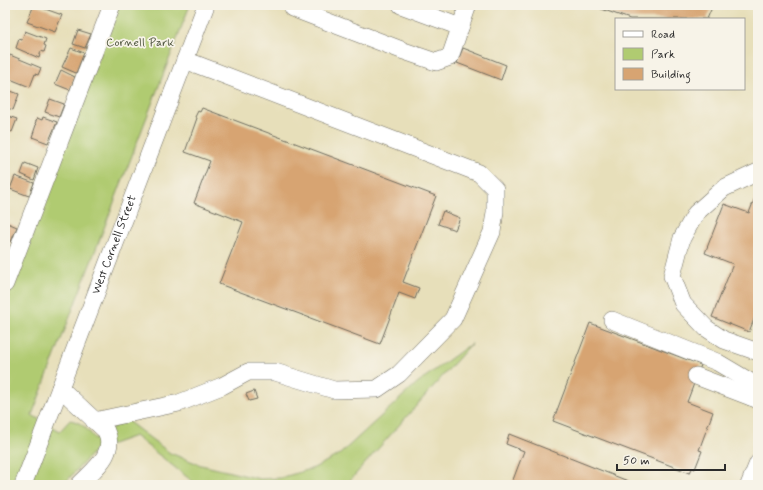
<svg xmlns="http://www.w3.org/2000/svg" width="763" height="490" font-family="Mynerve,sans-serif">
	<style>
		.green { fill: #b0cb71; stroke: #6e7b4e }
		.building { fill: #d7a472 }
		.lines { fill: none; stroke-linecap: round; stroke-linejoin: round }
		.minor-casing { stroke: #6d6a5d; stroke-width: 18 }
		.minor { stroke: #fff; stroke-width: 17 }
		.labels { text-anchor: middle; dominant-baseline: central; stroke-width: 3.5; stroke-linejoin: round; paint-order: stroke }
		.park-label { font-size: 12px; fill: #4c533c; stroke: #f7f3e8 }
		.street-label { font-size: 12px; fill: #2b2b2b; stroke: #f7f3e8 }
	</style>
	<rect width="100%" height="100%" fill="#f7f3e8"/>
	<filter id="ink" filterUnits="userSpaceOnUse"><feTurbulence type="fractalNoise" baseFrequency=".025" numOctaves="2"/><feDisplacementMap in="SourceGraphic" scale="8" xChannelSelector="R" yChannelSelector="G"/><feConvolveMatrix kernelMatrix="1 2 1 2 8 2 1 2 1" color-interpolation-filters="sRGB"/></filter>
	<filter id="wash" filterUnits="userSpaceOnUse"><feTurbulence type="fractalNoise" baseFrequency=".012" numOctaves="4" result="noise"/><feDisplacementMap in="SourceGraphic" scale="16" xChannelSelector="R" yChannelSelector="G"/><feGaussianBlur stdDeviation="0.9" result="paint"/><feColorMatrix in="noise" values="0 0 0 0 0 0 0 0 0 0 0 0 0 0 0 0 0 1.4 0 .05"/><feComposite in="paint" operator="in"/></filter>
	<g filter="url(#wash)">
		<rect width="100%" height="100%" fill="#e7dfba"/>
		<!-- green -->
		<path class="green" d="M119,5H190L32,415L60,431L70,420C82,422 88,430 95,439L125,419L170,453L201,465L260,479L280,478L314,468L340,454L417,383L472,343L346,485H197L135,436L95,450L63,485H5V305Z"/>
		<g id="blocks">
			<!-- building -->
			<path class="building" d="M34,5L62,15L55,32L27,22Z
				M93,5H102L101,8Z
				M590,5H713L707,19H630Z
				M78,30L91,34L85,48L73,44Z
				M25,31L46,39L44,45L46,46L44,52L41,51L39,58L16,48L19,39L22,40Z
				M71,48L84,53L76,73L62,67Z
				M463,48L506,65L501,80L457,63Z
				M10,55L41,68L38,75L35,74L30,87L5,77V63L7,62Z
				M61,70L75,77L70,90L55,84Z
				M5,89L19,94L13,110L5,107Z
				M50,99L64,104L59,117L45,112Z
				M202,108L436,196L403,282L419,288L415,299L399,293L380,344L219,284L243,222L194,203L210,161L185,152L197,118L195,117L198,111L200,112Z
				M5,115L17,119L12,132L5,129Z
				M43,117L57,122L48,143L32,137L36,125L35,124L37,118L42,120Z
				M25,163L38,168L34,180L21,174Z
				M15,176L34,183L29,196L10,189Z
				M758,190V309L749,332L712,317L733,264L705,253L724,204L749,213Z
				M443,211L460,218L455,230L438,224Z
				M5,222L17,227L11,242L5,239Z
				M590,323L701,365L687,402L713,412L699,450L702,451L695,469L692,468L690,473L553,421Z
				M254,391L257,399L249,401L246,394Z
				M509,434L638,485H511L524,451L506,444Z"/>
		</g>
	</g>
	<g filter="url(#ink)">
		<use href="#blocks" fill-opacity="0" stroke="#6d6a5d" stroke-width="1"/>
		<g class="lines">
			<defs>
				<g id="minor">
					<path d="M291,5L292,8L404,51L436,62L450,57L468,5"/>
					<path d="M401,5L460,27"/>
					<path d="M758,172L724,188L696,213L682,238L672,276L683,304L706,328L724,340L758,352"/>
					<path d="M5,284L112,5"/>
					<path d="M612,320L717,362L749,381L751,397L758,400"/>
					<path d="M696,376L751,397"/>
					<path d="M60,388L106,431C117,454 93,470 79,485"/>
					<path d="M94,421L179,403L222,386L248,372H275L334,390L377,389L399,374L453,319L492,232L495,212V189L479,173L185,60"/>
					<path id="s1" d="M23,485L206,5"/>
					<path d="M749,485L758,463"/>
				</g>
			</defs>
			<!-- minor casing -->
			<use href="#minor" class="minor-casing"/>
			<!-- minor -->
			<use href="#minor" class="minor"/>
		</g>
	</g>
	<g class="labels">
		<!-- park labels -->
		<g class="park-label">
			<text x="140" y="43">Cornell Park</text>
		</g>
		<!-- street labels -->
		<g class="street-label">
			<text stroke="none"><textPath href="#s1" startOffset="257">West Cornell Street</textPath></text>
		</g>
	</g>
	<!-- margin -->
	<rect width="763" height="490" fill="none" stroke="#f7f3e8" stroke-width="20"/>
	<!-- legend -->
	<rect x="615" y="18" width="130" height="72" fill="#f7f3e8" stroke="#a5a39c"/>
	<rect x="623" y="31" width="20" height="6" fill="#ffffff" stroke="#a5a39c"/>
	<text x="651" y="38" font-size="12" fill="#2b2b2b">Road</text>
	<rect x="623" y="48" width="20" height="12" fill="#b0cb71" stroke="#a5a39c"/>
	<text x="651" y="58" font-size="12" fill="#2b2b2b">Park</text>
	<rect x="623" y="68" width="20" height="12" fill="#d7a472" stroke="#a5a39c"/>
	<text x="651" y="78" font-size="12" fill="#2b2b2b">Building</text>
	<!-- scale -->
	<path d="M617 464v6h108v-6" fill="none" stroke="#2b2b2b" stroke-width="2"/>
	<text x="623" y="464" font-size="12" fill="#2b2b2b" stroke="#f7f3e8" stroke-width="3" paint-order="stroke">50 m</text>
</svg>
